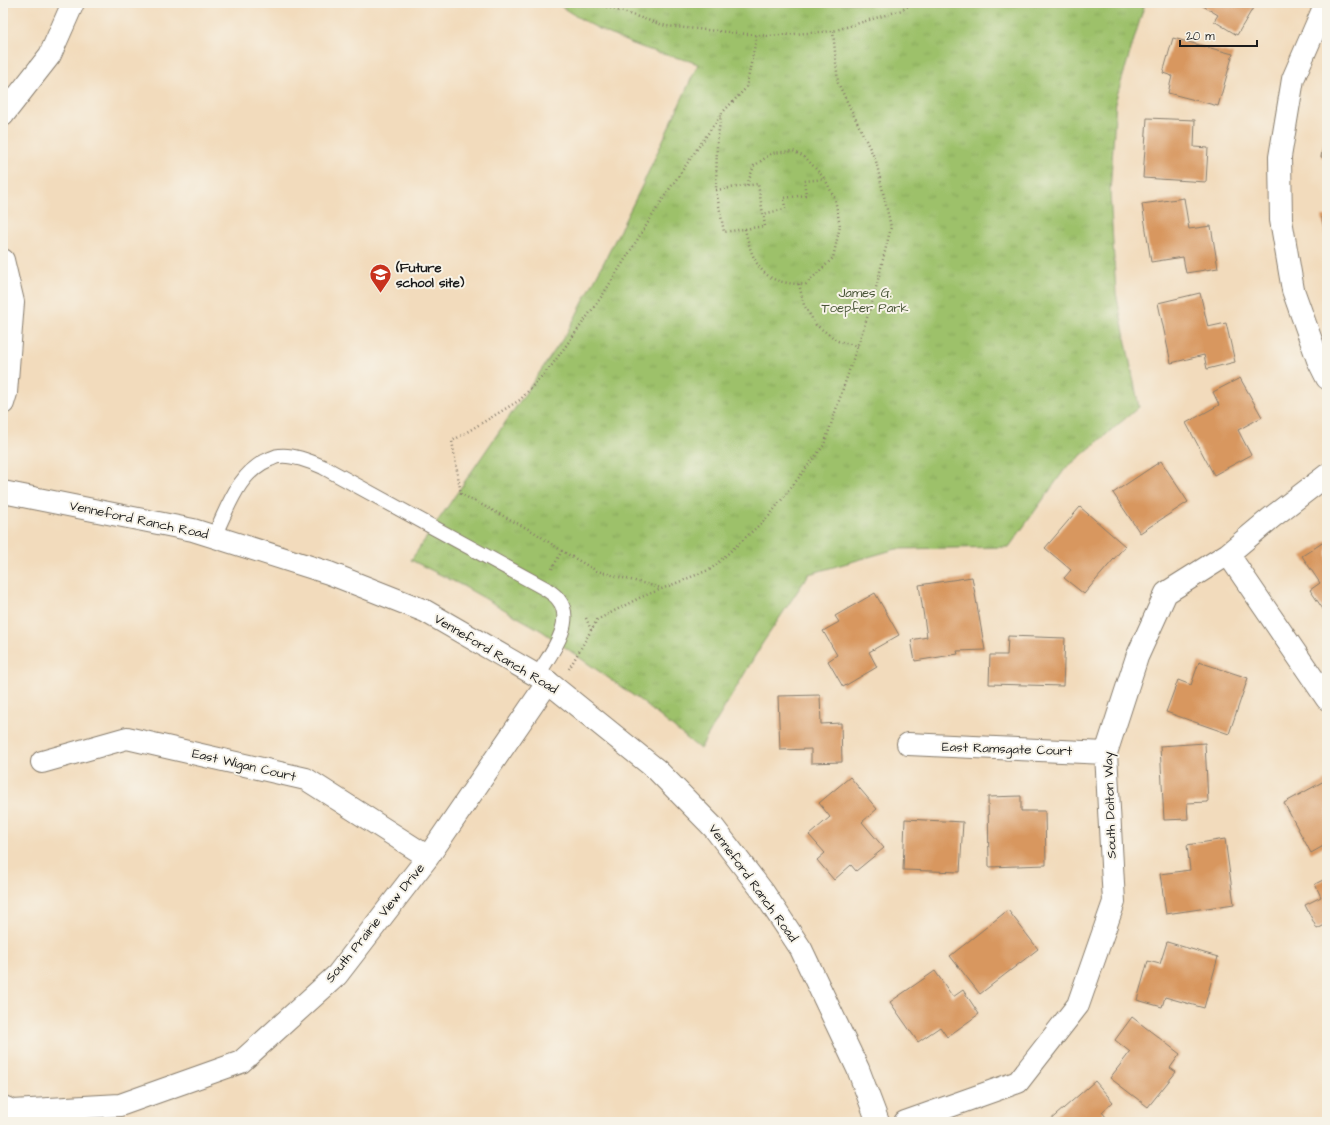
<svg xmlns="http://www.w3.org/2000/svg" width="1330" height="1125" font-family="'Architects Daughter',sans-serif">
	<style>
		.park { fill: url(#park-tufts); stroke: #5c6e44 }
		.building { fill: #d8975e }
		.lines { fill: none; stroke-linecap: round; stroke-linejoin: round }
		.service-casing { stroke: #877c6c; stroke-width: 16 }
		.minor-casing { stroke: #877c6c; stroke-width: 24 }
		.tertiary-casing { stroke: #877c6c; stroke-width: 24 }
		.path { stroke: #877c6c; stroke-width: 2.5; stroke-dasharray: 1 3; stroke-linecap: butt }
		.service { stroke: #fff; stroke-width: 14 }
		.minor { stroke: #fff; stroke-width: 22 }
		.tertiary { stroke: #fff; stroke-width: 22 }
		.labels { text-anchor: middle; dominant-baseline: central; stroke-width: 4; stroke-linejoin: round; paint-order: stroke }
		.poi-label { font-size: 13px; font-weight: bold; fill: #1c1c1c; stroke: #f7f3e8; text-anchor: start }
		.park-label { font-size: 13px; fill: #495638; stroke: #f7f3e8 }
		.street-label { font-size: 13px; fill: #1c1c1c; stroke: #f7f3e8 }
	</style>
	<defs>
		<pattern id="park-tufts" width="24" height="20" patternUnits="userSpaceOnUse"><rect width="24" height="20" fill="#9dc16b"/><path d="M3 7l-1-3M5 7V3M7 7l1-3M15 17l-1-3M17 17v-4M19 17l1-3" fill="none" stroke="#87a55c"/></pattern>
	</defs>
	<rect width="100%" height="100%" fill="#f7f3e8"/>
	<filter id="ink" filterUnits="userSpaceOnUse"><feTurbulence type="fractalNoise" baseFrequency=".025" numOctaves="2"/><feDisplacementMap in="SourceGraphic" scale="8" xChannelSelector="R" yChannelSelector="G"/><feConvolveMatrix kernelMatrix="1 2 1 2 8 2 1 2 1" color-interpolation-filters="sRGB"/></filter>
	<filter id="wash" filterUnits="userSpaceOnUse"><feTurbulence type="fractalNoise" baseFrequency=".012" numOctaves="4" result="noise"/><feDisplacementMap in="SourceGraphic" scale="16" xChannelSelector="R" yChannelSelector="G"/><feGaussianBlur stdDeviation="0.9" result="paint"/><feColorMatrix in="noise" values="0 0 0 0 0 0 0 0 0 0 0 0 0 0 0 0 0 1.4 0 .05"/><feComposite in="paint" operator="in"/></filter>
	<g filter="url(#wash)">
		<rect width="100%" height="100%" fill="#f2dbbc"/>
		<!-- park -->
		<path class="park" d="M556,3H1145L1116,99L1110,193L1116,293L1139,407L1065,469L1009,547L896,549L809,574L762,644L700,749L641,701L542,631L463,586L411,560L568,331L605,260L641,188L698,64C686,59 672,57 659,53C623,42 587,25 556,3Z"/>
		<g id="blocks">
			<!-- building -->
			<path class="building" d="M1198,3H1256L1237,35L1214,21L1218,15Z
				M1173,38L1233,54L1218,106L1168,93L1172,76L1163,73Z
				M1147,118L1195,120L1194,147L1208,148L1206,182L1143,178Z
				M1326,131H1327V158L1321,157Z
				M1184,198L1189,229L1211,226L1218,268L1186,273L1183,257L1151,262L1142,204Z
				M1322,216H1327V244H1326Z
				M1200,293L1208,327L1226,323L1235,362L1207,369L1204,355L1171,363L1158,303Z
				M1240,378L1262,417L1238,430L1251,455L1214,475L1186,423L1219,405L1213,392Z
				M1161,461L1188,502L1140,533L1113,493Z
				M1080,507L1125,546L1084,594L1064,578L1071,570L1045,548Z
				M1327,540V615L1310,590L1320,583L1302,556Z
				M972,577L985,650L957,651L958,654L915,661L911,640L927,637L919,585Z
				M875,593L899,635L869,652L877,667L843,687L828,661L837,655L823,631L839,622L835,616Z
				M1008,636L1065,638L1063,686L989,684L990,655H1007Z
				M1199,662L1248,678L1229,734L1166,712L1178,680L1191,685Z
				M820,695L821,724L841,723L842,762L811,763V749L780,750L778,696Z
				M1205,743L1208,802L1187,803L1188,819L1164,820L1160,746Z
				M850,777L877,809L862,822L884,848L856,871L851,865L834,880L817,860L825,853L809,835L830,817L819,803Z
				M1326,780L1327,783V844L1311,853L1284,803Z
				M1021,796V811H1045L1046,865L989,867L988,797Z
				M905,819L963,822L960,872L903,870Z
				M1225,839L1234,904L1166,914L1160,874L1190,870L1187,845Z
				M1327,878V924L1317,929L1305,905L1321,897L1315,884Z
				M1008,910L1038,949L980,994L950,956Z
				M1167,942L1218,957L1204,1008L1165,997L1162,1007L1137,1000L1148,961L1160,964Z
				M935,971L953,997L963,990L979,1014L947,1037L940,1027L918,1042L890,1002Z
				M1132,1017L1180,1054L1170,1068L1176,1072L1148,1107L1110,1078L1130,1052L1115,1040Z
				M1095,1081L1113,1102L1102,1112L1110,1122H1048Z"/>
		</g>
	</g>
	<g filter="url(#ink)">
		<use href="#blocks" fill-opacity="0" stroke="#877c6c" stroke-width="1"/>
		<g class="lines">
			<defs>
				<path id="service" d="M214,536C228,508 238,472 270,459C273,458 276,456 279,456C291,454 312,462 323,467L546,589C550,592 555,595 558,599C577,622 549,656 537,676"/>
				<path id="minor" d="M1326,3L1293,79L1280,157L1281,220L1293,290L1318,360L1327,378
					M3,115L50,55L73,3
					M3,260L13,302L6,393L3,403
					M1228,554L1327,699
					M908,744L1106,753
					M42,762L127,738L306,779L428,857
					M3,1107L13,1111L120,1105L241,1062L337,975L428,857L548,682
					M905,1122L1018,1082L1078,1005L1114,902L1106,753L1137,657L1166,593L1228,554L1271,518L1327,475"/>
				<path id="tertiary" d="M3,492L193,530L329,573L425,611L548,682L657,770L714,828L764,893L801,949L858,1069L878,1122"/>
			</defs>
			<!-- service casing -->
			<use href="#service" class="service-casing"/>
			<!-- minor casing -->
			<use href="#minor" class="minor-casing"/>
			<!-- tertiary casing -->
			<use href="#tertiary" class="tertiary-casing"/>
			<!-- path -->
			<path class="path" d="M595,3L666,26L768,36L833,31L902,10L913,3
				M747,185L754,166L772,153L793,151L806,158L825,179
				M716,190L758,184L765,226L724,232L716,190L717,143L721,115
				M745,229C750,251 757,277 783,282C791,284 798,284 806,284L833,258L840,226L835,199L825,179L804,181L806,195L784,198L785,209L763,214
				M799,284L804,305L816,325L838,341L858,346
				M562,551L534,532L461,494L452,441L520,400L552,365L602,296L666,194L722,113L746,88L757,35
				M552,569L562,551L597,571L661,588
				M586,618L591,630
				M569,669L597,620L639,598L711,569L769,516L824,445L873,300L891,227L876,161L838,83L833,31"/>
			<!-- service -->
			<use href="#service" class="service"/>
			<!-- minor -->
			<use href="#minor" class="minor"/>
			<!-- tertiary -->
			<use href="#tertiary" class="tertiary"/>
		</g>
	</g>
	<!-- icons -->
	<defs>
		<symbol id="school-pin" viewBox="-11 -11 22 30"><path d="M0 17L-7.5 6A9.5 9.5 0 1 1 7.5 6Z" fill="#c8321e" stroke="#f7f3e8"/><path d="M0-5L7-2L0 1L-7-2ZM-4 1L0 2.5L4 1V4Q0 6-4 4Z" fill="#fff"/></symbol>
	</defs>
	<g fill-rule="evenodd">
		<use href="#school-pin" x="368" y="262" width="25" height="34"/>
	</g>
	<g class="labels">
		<!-- poi labels -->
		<g class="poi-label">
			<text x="396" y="268">(Future<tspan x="396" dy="15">school site)</tspan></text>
		</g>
		<!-- park labels -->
		<g class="park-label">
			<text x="865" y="293">James G.<tspan x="865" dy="15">Toepfer Park</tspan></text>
		</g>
		<!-- street labels -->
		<g class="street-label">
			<text transform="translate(139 520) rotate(12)">Venneford Ranch Road</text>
			<text transform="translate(496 654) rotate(31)">Venneford Ranch Road</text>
			<text transform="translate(1007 749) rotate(2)">East Ramsgate Court</text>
			<text transform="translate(244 765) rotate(13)">East Wigan Court</text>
			<text transform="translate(1110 805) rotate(-92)">South Dolton Way</text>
			<text transform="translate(753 883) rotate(54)">Venneford Ranch Road</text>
			<text transform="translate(375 923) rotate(-51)">South Prairie View Drive</text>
		</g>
	</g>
	<!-- margin -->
	<rect width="1330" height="1125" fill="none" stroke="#f7f3e8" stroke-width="16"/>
	<!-- scale -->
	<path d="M1180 40v6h77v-6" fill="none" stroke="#1c1c1c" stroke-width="2"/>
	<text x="1186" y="40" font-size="12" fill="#1c1c1c" stroke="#f7f3e8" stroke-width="3" paint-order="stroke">20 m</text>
</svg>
